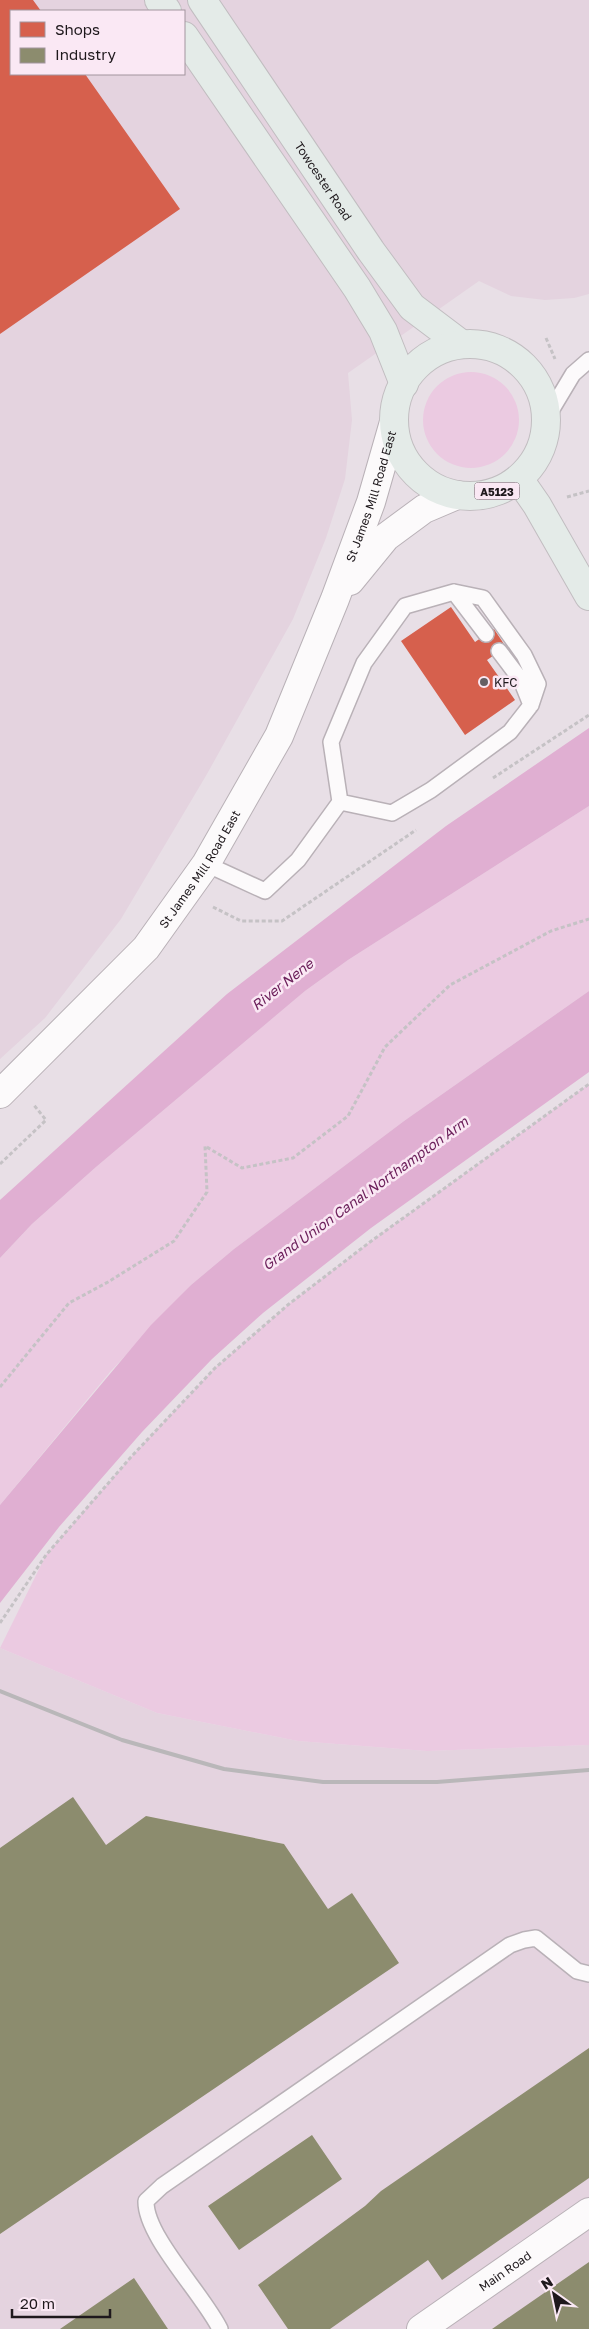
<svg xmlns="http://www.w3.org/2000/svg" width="589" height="2329" font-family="'Golos Text',sans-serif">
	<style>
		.built { fill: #e4d3df; fill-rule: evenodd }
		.green { fill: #ebcae1 }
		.water { fill: #e0afd2 }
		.shops { fill: #d6604d }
		.industry { fill: #8c8c6e }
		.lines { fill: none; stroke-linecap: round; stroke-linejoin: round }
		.lane-casing { stroke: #b9b1b7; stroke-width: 18 }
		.street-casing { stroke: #b9b1b7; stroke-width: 30 }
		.primary-casing { stroke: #c1bdc0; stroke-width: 30 }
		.path { stroke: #c5c2c5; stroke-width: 3; stroke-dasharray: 4 2.5; stroke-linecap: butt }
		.lane { stroke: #fcfafb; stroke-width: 15 }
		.street { stroke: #fcfafb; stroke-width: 28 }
		.primary { stroke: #e4ebe8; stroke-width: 28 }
		.rail { stroke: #b9b7b9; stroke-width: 4 }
		.poi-dot { fill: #655e63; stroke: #fae8f4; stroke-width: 2 }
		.labels { text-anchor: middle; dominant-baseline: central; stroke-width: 5; stroke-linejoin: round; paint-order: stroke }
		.shield { fill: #fae8f4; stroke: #60565d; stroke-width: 1 }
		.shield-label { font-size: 11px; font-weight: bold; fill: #1e181c }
		.street-label { font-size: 12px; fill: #1e181c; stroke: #fae8f4 }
		.poi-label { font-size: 12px; fill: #1e181c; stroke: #fae8f4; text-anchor: start }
		.water-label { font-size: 14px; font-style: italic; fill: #6c205b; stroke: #fae8f4 }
	</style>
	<rect width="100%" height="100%" fill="#e8dfe6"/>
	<!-- built -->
	<path class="built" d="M0,0H589V294L574,298L545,300L511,296L479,281L348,373L352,420L345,479L326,538L293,619L207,774L121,919L45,1018L0,1059ZM11,11H184V74H11Z
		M0,1648L157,1713L298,1741L427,1751L589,1745V2329H0Z"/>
	<!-- green -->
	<path class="green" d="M423 420a48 48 0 1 1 96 0a48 48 0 1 1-96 0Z
		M589,806V991L404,1121L234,1249L191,1285L110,1372L0,1505V1258L32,1224L96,1167L305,991L348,960Z
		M589,1084V1745L427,1751L298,1741L157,1713L0,1648L46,1555L131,1457L215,1368L289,1304L370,1242Z"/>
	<!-- water -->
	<path class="water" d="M589,728V806L348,960L305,991L96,1167L32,1224L0,1258V1200L227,994L446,826Z
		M589,991V1072L371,1228L263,1313L212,1359L142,1432L59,1527L0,1603V1505L151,1325L191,1285L234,1249L404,1121Z"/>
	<!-- shops -->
	<path class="shops" d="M0,0H33L41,11H11V74H85L180,209L0,334Z
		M451,607L475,642L494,629L506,647L487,660L515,700L465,735L401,641Z"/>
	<!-- industry -->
	<path class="industry" d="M73,1797L106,1845L146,1816L284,1844L328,1909L352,1893L399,1963L0,2234V1848Z
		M589,2048V2178L442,2280L428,2260L330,2329H288L258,2285L365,2206L381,2191Z
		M312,2135L342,2179L239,2250L208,2206Z
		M589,2262V2329H492Z
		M134,2278L168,2329H60Z"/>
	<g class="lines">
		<defs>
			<path id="lane" d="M546,419L573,374L589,360
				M454,592L483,598L524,655L538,684L531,705
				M486,634L454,592L405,606L364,663L331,742L340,802L392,813L431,790L510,732L531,705L521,680L499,651
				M206,864L265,891L298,860L340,802
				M220,2329C203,2294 145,2236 146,2201L162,2186L510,1945L524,1940L536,1938L577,1971L589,1974"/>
			<g id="street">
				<path d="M350,581L386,537L424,509L457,495"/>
				<path id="s1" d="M0,1094L146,948L206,864L279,736L335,599L371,502L394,422"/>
				<path id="s2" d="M421,2329L589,2212"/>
			</g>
			<g id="primary">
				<path d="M159,0L167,11"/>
				<path id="s3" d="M202,0L371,251L412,307L461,344"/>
				<path d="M184,36L357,288L383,331L404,384"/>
				<circle cx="470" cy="420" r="76"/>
				<path d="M519,479L537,505L589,596"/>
			</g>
		</defs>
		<!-- lane casing -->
		<use href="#lane" class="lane-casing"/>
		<!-- street casing -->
		<use href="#street" class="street-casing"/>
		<!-- primary casing -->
		<use href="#primary" class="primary-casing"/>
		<!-- path -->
		<path class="path" d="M546,338L555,359
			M567,497L589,491
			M493,778L589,715
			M213,907L241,921H282L416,830
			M0,1164L46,1120L33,1104
			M0,1387L69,1303L108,1282L174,1241L207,1192L205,1146L242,1168L293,1158L348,1116L385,1047L450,985L551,931L589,919
			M0,1623L46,1555L131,1457L215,1368L289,1304L370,1242L589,1084"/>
		<!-- lane -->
		<use href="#lane" class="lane"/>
		<!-- street -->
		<use href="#street" class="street"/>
		<!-- primary -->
		<use href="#primary" class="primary"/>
		<!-- rail -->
		<path class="rail" d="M0,1691L122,1740L224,1769L323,1782H437L589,1770"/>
	</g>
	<!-- markers -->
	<circle class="poi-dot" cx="484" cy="682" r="5"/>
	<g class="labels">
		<!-- shield labels -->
		<rect class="shield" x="474.5" y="482.5" width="45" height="17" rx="4"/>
		<g class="shield-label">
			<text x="497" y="491">A5123</text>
		</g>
		<!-- street labels -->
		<g class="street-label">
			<text stroke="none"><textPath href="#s3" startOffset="218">Towcester Road</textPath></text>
			<text stroke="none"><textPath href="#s1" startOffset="714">St James Mill Road East</textPath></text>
			<text stroke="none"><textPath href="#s1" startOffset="302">St James Mill Road East</textPath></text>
			<text stroke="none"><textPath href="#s2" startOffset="102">Main Road</textPath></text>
		</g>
		<!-- poi labels -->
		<g class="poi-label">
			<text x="494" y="682">KFC</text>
		</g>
		<!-- water labels -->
		<g class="water-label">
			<text transform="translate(282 984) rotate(-38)">River Nene</text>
			<text transform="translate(365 1193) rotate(-36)">Grand Union Canal Northampton Arm</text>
		</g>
	</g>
	<!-- legend -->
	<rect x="10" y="10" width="175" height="65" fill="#fae8f4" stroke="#a2959e"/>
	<rect x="20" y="22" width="25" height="15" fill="#d6604d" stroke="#a2959e"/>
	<text x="55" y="35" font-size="15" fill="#1e181c">Shops</text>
	<rect x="20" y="48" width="25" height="15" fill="#8c8c6e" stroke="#a2959e"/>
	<text x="55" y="60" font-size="15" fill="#1e181c">Industry</text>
	<!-- north arrow -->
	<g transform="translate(554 2294) rotate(327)" stroke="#fae8f4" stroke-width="4" paint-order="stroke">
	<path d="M0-4L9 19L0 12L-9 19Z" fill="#1e181c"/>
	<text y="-8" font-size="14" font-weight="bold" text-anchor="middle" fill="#1e181c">N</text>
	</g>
	<!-- scale -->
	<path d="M12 2309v8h98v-8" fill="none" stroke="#1e181c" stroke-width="2.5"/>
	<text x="20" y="2309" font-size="15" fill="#1e181c" stroke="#fae8f4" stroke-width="4" paint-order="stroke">20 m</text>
</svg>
